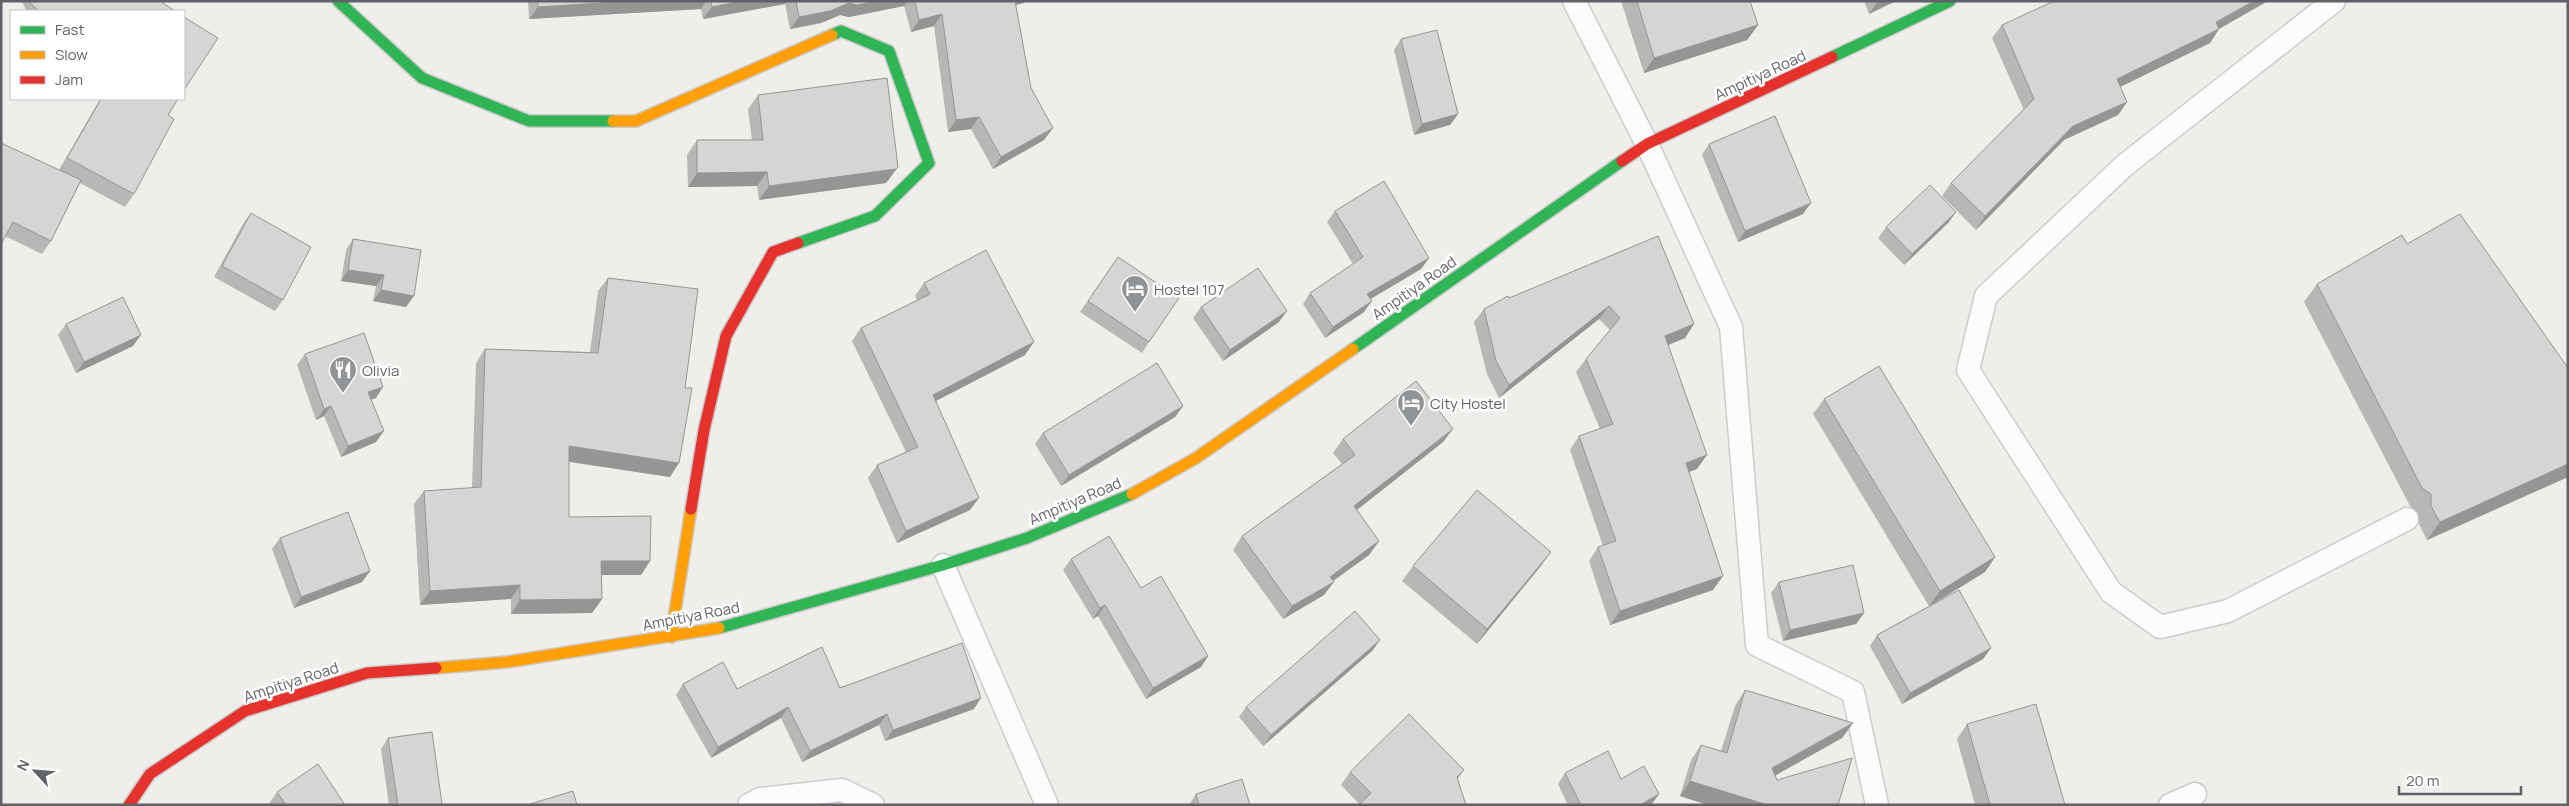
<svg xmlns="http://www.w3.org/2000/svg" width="2569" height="806" font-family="Manrope,sans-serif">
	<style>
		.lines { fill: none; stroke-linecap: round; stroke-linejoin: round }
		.lane-casing { stroke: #cbcccc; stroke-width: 25 }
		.fast-casing { stroke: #cacacb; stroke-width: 14 }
		.slow-casing { stroke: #cacacb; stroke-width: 14 }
		.jam-casing { stroke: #cacacb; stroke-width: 14 }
		.lane { stroke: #fdfcfc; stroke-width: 22 }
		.fast { stroke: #30b455; stroke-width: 11 }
		.slow { stroke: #ff9f0a; stroke-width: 11 }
		.jam { stroke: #e5322d; stroke-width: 11 }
		.wall { fill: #b8b7b5 }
		.shaded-wall { fill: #969594 }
		.building { fill: #d6d5d3; stroke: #969594 }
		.labels { text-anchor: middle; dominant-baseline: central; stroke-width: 5; stroke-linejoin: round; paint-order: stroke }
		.street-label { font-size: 15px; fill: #5f6368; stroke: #fff }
		.poi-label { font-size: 15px; fill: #5f6368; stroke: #fff; text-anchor: start }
	</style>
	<rect width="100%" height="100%" fill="#efeeea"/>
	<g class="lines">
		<defs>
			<path id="lane" d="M1574,1L1647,144L1731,327L1757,645L1853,692L1877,805
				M2334,1L2125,165L1986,296L1968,370L2111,592L2160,627L2228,611L2407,519
				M943,565L1047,805
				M749,805L760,799L842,790L873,805
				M2170,805L2195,794"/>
			<path id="fast" d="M338,1L422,78L529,121H613
				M1832,57L1950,1
				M798,243L875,216L929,163L889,51L841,31L832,35
				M1353,349L1622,161
				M719,628L943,565L1027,538L1132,494"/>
			<path id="slow" d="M613,121H636L832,35
				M1132,494L1196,458L1353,349
				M671,637L691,509
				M436,668L507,662L719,628"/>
			<path id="jam" d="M1622,161L1647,144L1832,57
				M691,509L704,430L726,336L773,252L798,243
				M129,805L150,774L245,711L367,673L436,668"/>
		</defs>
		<!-- lane casing -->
		<use href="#lane" class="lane-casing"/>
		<!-- fast casing -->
		<use href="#fast" class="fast-casing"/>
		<!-- slow casing -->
		<use href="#slow" class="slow-casing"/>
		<!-- jam casing -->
		<use href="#jam" class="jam-casing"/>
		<!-- lane -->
		<use href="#lane" class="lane"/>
		<!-- fast -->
		<use href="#fast" class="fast"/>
		<!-- slow -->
		<use href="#slow" class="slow"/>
		<!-- jam -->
		<use href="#jam" class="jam"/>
	</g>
	<!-- wall -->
	<path class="wall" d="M21,1H160L175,11H24L26,9Z
		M528,1H1025L1024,3L1015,5L1031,88L1044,140L993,169L971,129L948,132L934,26L911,32L904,6L849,17L840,15L821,23L790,29L785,4L703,19L701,9L529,19Z
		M1621,1H1750L1758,25L1747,40L1644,73Z
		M1864,1H1896L1869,14Z
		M2002,25L2219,29L2210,43L2120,86L2127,102L2118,115L2064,140L1976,230L1942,196L1951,183L2024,110L1992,38Z
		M1401,39L1458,114L1450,125L1414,135L1394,50Z
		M758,95L898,167L886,183L759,200L757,186L688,187L687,155L697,140H752L748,109Z
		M100,99H178L168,115L134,194L125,207L80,183L51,241L42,254L5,236L1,143L59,170Z
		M1709,144L1803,214L1738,242L1702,155Z
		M1335,211L1429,258L1421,269L1371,299L1364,312L1325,338L1303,304L1310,293L1353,264L1327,222Z
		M1956,212L1948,223L1904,265L1878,238L1886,227Z
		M251,213L283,300L275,311L214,277L243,224Z
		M1658,236L1694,324L1685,338L1668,345L1697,469L1689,472L1713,590L1610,625L1589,561L1598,547L1603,546L1570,450L1579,436L1600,429L1576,372L1586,359L1610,330L1599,319L1499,398L1487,374L1474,322L1484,309Z
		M353,239L421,250L406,307L373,301L376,286L341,281L346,250Z
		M2407,244L2568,368V477L2427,540L2419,524L2418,513L2410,506L2304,302L2317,284Z
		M1118,257L1149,342L1142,353L1080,312Z
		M608,278L670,477L569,462V517L650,561L641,575H601L602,599L592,613L511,614V599L420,605L414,504L424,491L472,488L476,363L485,349L590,352L598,291Z
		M924,283L1025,355L936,401L970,510L897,543L868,478L877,465L906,452L852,341L861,328L917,300L915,296Z
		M1201,307L1279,322L1223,361L1193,318Z
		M66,324L133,346L76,373L58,335Z
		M305,354L376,398L371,399L376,442L341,457L324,416L316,420L297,365Z
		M1824,399L1995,557L1985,572L1934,604L1991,648L1983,659L1902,704L1870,646L1877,635L1929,606L1813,414Z
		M1183,406L1175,417L1061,486L1035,444L1043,433Z
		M1343,439L1443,442L1357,510L1379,541L1369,555L1333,581L1324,595L1283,619L1233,550L1242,536L1342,464L1333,453Z
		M280,538L370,571L362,582L294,608L272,549Z
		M1551,552L1540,567L1477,644L1402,581L1413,566Z
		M1071,559L1141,588L1208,656L1201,667L1146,699L1098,616L1093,619L1063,570Z
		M1779,582L1864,613L1856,624L1783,641L1771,593Z
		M1380,640L1372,651L1263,746L1239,717L1246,707Z
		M683,684L737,689L840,688L974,709L885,741L879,725L802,762L781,718L711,758L676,695Z
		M1745,690L1853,723L1842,738L1775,775L1777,780L1838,805H1708L1680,796L1691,760L1701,745L1721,751L1735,706Z
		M1967,724L2065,805H1975L1957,739Z
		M388,738L442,805H389L381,749Z
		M1464,770L1458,779L1359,804L1341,785L1350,772Z
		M1565,773L1621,779L1659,794L1651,805H1568L1558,784Z
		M277,792L345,805H268Z
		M1196,794L1250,805H1189Z"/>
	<!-- shaded-wall -->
	<path class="shaded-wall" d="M633,1H706L701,9L529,19L538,7Z
		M741,1H787L785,4L703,19L712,7Z
		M877,1H908L904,6L849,17L840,15L821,23L790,29L799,17L849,3Z
		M1010,1H1025L1024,3L1005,8Z
		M1878,1H1896L1869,14Z
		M2254,1H2268L2212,33L2219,29L2210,43L2108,93L2117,79Z
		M942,14L934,26L911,32L919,20Z
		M1758,25L1747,40L1644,73L1654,58Z
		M2127,102L2118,115L2064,140L1976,230L1985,216L2073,126Z
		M1458,114L1450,125L1414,135L1422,124Z
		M979,117L971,129L948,132L956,120Z
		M1053,128L1044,140L993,169L1001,157Z
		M898,167L886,183L759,200L769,186Z
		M767,172L757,186L688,187L697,173Z
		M1811,203L1803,214L1738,242L1745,231Z
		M1956,212L1948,223L1904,265L1912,254Z
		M1429,258L1421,269L1360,305L1367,294Z
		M348,270L384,275L376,286L341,281Z
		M381,290L414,296L406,307L373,301Z
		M1372,301L1364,312L1325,338L1333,327Z
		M1609,306L1599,319L1499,398L1509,385Z
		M1287,311L1279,322L1223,361L1230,350Z
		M1694,324L1685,338L1656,350L1665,336Z
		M141,335L133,346L76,373L84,362Z
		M1034,342L1025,355L924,407L933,395Z
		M383,387L376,398L360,403L368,392Z
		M331,406L324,416L316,420L324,409Z
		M1183,406L1175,417L1061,486L1069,475Z
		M1453,429L1443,442L1344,520L1354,506Z
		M384,431L376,442L341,457L348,446Z
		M569,446L679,463L670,477L559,460Z
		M1707,455L1697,469L1676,476L1686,463Z
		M2568,464V477L2427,540L2440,522Z
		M979,498L970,510L897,543L906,531Z
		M1379,541L1369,555L1326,586L1334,582L1324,595L1283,619L1292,606L1330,577Z
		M1551,552L1540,567L1477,644L1487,629Z
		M1995,557L1985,572L1929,606L1940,591Z
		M601,561H650L641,575H592Z
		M370,571L362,582L294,608L301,597Z
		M1723,576L1713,590L1610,625L1620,611Z
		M520,585L511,599L420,605L430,591Z
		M602,599L592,613L511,614L520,600Z
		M1105,605L1098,616L1093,619L1100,608Z
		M1864,613L1856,624L1783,641L1790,630Z
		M1380,640L1372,651L1263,746L1271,735Z
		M1991,648L1983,659L1902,704L1910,693Z
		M1208,656L1201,667L1146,699L1153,688Z
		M981,698L974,709L885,741L893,730Z
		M788,707L781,718L711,758L718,747Z
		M887,714L879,725L802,762L810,751Z
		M1853,723L1842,738L1762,783L1772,768Z
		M1690,781L1768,805H1708L1680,796Z
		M1659,794L1651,805H1640Z"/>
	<!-- building -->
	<path class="building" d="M31,1H160L175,11H39L30,3Z
		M538,1H633L538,7Z
		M711,1H741L712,7Z
		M796,1H877L857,5L849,3L830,11L799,17Z
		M915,1H1015L1031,88L1053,128L1001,157L979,117L956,120L942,14L919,20Z
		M1637,1H1750L1758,25L1654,58Z
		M2054,1H2254L2216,22L2219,29L2117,79L2127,102L2073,126L1985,216L1951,183L2034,99L2002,25Z
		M184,17L218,38L184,90Z
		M1437,30L1458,114L1422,124L1401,39Z
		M887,78L898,167L896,169L769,186L767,172L697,173V140H763L758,95Z
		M101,99H178L168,115L174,119L134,194L67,158Z
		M1775,116L1811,203L1745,231L1709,144Z
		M1,143L81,180L51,241L13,222L1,244Z
		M1384,181L1429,258L1367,294L1372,301L1333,327L1310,293L1363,257L1335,211Z
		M1930,185L1956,212L1912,254L1886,227Z
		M251,213L311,247L283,300L222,266Z
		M2460,214L2568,368V464L2440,522L2431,506V494L2422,488L2317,284L2402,235L2407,244Z
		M1658,236L1694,324L1665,336L1707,455L1686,463L1723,576L1620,611L1598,547L1616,541L1579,436L1613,424L1586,359L1620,318L1609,306L1509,385L1496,361L1484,309L1508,296L1509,298Z
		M353,239L421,250L414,296L381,290L384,275L348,270Z
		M986,250L1034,342L933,395L979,498L906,531L877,465L918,447L861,328L930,294L924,283Z
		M1118,257L1179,298L1149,342L1088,301Z
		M1258,268L1287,311L1230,350L1201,307Z
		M608,278L698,289L685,388H692L679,463L569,446V517L651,516L650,561H601L602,599L520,600V585L430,591L424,491L481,487L485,349L598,353Z
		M123,297L141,335L84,362L66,324Z
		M364,333L383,387L368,392L384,431L348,446L331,406L324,409L305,354Z
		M1157,363L1183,406L1069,475L1043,433Z
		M1879,366L1995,557L1940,591L1824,399Z
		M1416,381L1453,429L1354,506L1379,541L1330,577L1334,582L1292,606L1242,536L1355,455L1343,439Z
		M1477,490L1551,552L1487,629L1413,566Z
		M348,512L370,571L301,597L280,538Z
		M1109,536L1141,588L1161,576L1208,656L1153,688L1105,605L1100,608L1071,559Z
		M1853,565L1864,613L1790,630L1779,582Z
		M1959,590L1991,648L1910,693L1877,635Z
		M1355,611L1380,640L1271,735L1246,707Z
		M962,643L981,698L893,730L887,714L810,751L788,707L718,747L683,684L723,662L737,689L822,647L840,688Z
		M1745,690L1853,723L1772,768L1777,780L1852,758L1838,805H1768L1690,781L1701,745L1727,753Z
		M2036,704L2065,805H1990L1967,724Z
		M1409,714L1464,770L1457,777L1466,805H1359L1371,793L1350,772Z
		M432,732L442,804L437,805H398L388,738Z
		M1608,751L1621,779L1644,766L1659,794L1640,805H1577L1580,803L1565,773Z
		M318,764L345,805H286L277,792Z
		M1242,779L1250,805H1199L1196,794Z
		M573,791L577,805H527Z"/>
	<!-- icons -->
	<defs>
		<symbol id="hotel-pin" viewBox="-11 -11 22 30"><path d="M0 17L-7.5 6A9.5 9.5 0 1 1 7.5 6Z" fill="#919496" stroke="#fff"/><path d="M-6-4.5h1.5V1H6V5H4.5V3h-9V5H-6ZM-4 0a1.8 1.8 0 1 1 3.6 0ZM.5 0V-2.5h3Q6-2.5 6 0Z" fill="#fff"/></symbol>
		<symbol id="restaurant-pin" viewBox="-11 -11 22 30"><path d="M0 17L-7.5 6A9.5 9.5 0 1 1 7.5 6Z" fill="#919496" stroke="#fff"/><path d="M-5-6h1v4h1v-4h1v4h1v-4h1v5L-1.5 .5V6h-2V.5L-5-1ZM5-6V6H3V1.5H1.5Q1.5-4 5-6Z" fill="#fff"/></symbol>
	</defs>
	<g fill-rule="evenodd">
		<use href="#hotel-pin" x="1119" y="273" width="32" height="43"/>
		<use href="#restaurant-pin" x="327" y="354" width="32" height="43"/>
		<use href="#hotel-pin" x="1395" y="387" width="32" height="43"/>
	</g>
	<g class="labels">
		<!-- street labels -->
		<g class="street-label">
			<text transform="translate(1760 75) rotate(-25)">Ampitiya Road</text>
			<text transform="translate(1414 288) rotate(-35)">Ampitiya Road</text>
			<text transform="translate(1075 501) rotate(-23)">Ampitiya Road</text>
			<text transform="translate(691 616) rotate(-11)">Ampitiya Road</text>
			<text transform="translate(291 682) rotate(-18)">Ampitiya Road</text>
		</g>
		<!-- poi labels -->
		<g class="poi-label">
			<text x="1154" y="289">Hostel 107</text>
			<text x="362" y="370">Olivia</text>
			<text x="1430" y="403">City Hostel</text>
		</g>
	</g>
	<!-- border -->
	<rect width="2569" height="806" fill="none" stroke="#5f6368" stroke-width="5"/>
	<!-- legend -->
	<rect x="10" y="10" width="175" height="90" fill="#ffffff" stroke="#bfc1c3"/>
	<rect x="20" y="26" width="25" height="8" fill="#30b455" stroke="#bfc1c3"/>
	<text x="55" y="35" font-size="15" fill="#5f6368">Fast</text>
	<rect x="20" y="51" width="25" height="8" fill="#ff9f0a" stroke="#bfc1c3"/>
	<text x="55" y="60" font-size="15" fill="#5f6368">Slow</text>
	<rect x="20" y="76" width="25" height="8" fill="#e5322d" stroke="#bfc1c3"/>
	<text x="55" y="85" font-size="15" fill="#5f6368">Jam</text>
	<!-- north arrow -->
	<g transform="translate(35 771) rotate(296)" stroke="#ffffff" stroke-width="4" paint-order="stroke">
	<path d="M0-4L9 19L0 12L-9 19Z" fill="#5f6368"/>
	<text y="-8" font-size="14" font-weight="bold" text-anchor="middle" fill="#5f6368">N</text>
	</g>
	<!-- scale -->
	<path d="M2399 786v8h122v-8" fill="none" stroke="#5f6368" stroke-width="2.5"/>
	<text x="2406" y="786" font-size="15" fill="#5f6368" stroke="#ffffff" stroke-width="4" paint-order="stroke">20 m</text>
</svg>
